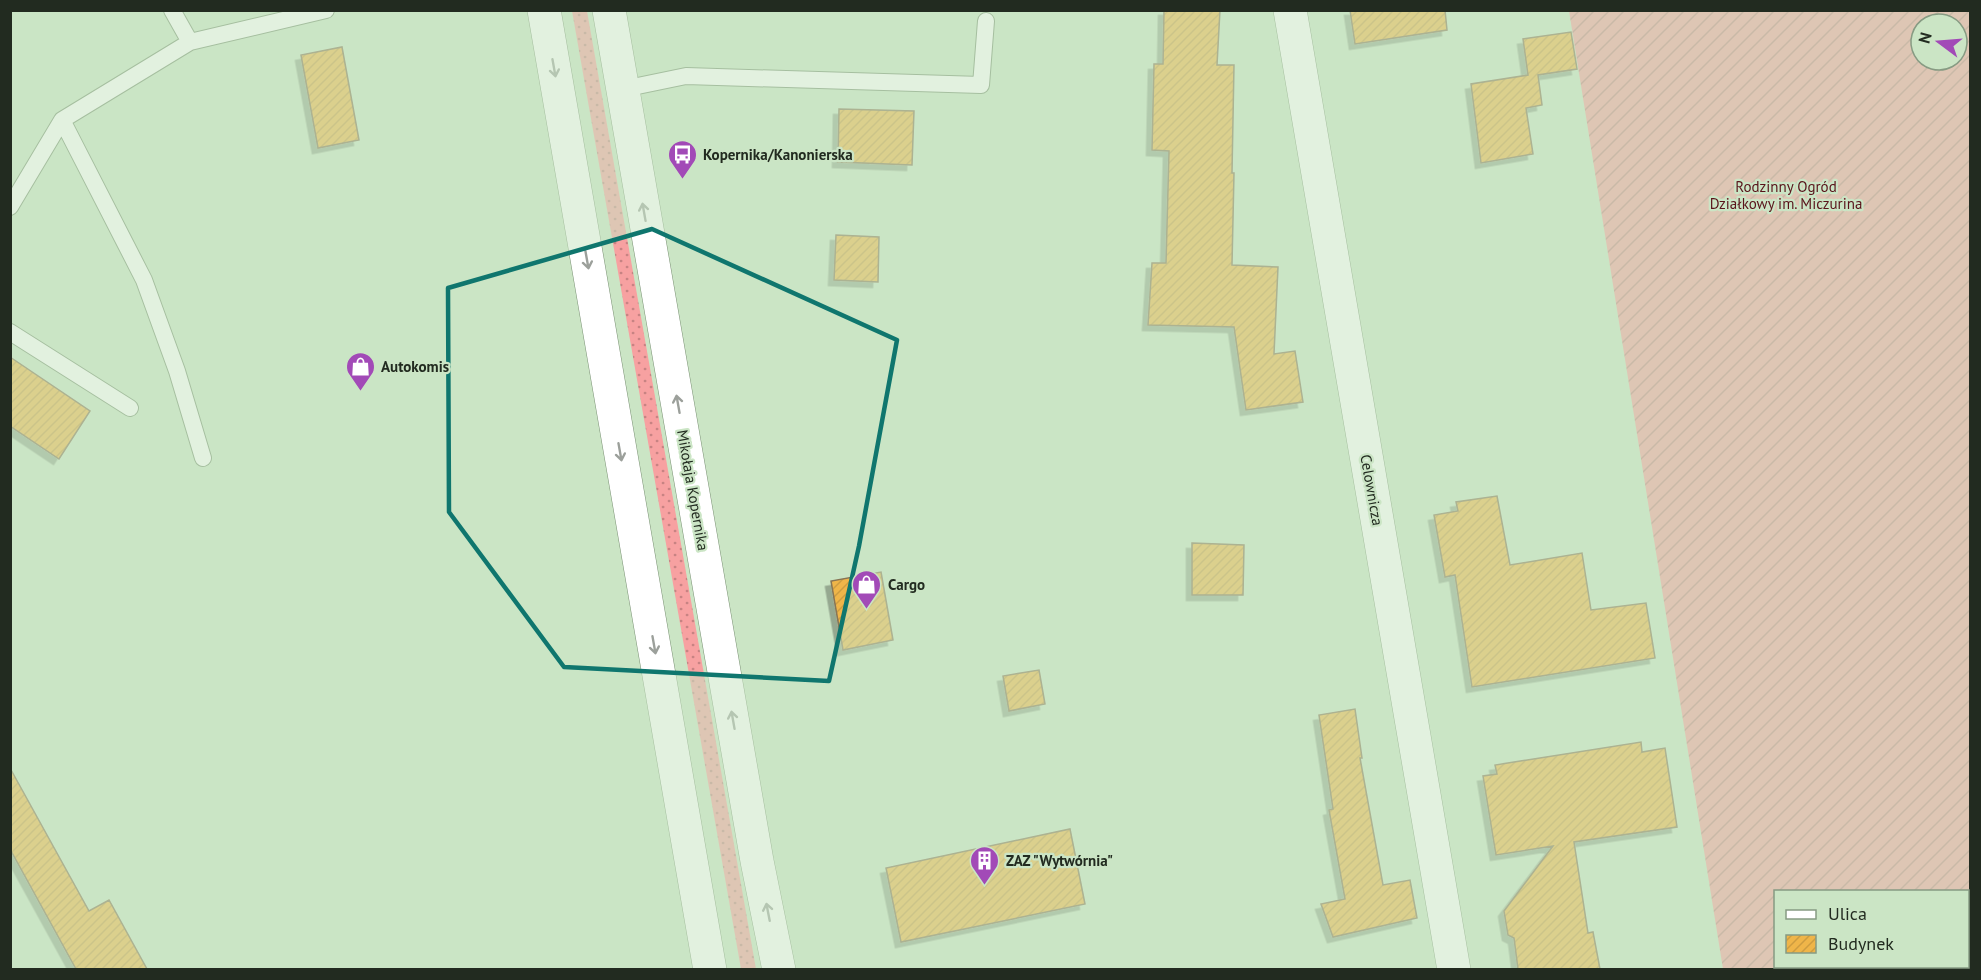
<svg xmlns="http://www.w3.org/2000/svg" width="1981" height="980" font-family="'PT Sans',sans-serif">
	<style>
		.grass { fill: url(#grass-dots) }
		.garden { fill: url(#garden-furrows); fill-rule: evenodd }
		.building { fill: url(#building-hatch); stroke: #877455; stroke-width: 1.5; filter: url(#shadow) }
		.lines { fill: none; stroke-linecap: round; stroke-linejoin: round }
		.service-casing { stroke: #7a9174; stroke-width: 18 }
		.minor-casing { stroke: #7a9174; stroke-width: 34 }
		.secondary-casing { stroke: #7a9174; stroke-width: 34 }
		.service { stroke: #fff; stroke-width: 16 }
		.minor { stroke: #fff; stroke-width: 33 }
		.secondary { stroke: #fff; stroke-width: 33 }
		.oneway { stroke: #9ca09b }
		.marked { fill: none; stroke: #0f766e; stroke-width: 4.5; stroke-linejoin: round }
		.labels { text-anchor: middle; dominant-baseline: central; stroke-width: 4.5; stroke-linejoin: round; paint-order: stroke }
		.poi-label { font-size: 15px; font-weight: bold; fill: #222b20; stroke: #cbe5c5; text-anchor: start }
		.park-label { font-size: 15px; fill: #59131a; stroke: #cbe5c5 }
		.street-label { font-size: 15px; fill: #222b20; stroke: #cbe5c5 }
	</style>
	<defs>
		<pattern id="grass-dots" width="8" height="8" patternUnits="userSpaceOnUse" patternTransform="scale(1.5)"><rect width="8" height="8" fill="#f7a1a1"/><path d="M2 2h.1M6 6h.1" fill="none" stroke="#c88383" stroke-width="1.8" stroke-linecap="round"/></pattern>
		<pattern id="garden-furrows" width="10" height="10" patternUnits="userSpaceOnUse" patternTransform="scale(1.5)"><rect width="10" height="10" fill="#f7a1a1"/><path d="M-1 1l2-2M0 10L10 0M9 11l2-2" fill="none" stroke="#c88383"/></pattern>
		<pattern id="building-hatch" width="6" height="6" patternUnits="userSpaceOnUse" patternTransform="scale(1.5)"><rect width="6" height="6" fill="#efb549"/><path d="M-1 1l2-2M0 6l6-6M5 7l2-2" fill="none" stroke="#cd9c40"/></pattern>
		<filter id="shadow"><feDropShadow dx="-5.5" dy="5.5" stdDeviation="0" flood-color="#0004"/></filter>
	</defs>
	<rect width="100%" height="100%" fill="#cbe5c5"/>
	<!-- grass -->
	<path class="grass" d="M572,11H587L756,969H741Z"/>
	<!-- garden -->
	<path class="garden" d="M1569,11H1970V969H1723ZM1921,24H1957V60H1921ZM1776,892H1968V966H1776Z"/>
	<!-- building -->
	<path class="building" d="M1164,10H1220L1217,65H1234L1232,173H1234L1232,265L1278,267L1274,354L1295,351L1303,402L1246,410L1234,327L1148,325L1152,263H1166L1169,151L1152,150L1154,64H1163Z
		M1350,10H1445L1447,30L1355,44Z
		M1571,32L1577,69L1538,75L1542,105L1526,108L1533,154L1481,163L1471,84L1528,75L1523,39Z
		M342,47L359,140L318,148L301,55Z
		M839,109L914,111L912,165L838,162Z
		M836,235L879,237L878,282L834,280Z
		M10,357L90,411L59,459L10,426Z
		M1497,496L1510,565L1582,553L1591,610L1646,603L1655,658L1472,687L1455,575L1445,577L1434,515L1458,511L1456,502Z
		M1192,543L1244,545L1243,595H1192Z
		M881,572L893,640L843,650L831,581Z
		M1039,670L1045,704L1009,711L1003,676Z
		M1355,709L1362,758H1360L1383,885L1410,880L1417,918L1333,937L1321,904L1345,899L1329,810L1333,809L1319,715Z
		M1641,742L1642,752L1665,748L1677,827L1574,842L1588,933L1593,932L1600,969H1518L1514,938L1508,935L1504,911L1553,846L1496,855L1483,776L1497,774L1495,765Z
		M10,768L89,911L109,900L147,969H76L10,849Z
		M1070,829L1085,904L901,942L886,868Z"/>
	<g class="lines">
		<defs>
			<path id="service" d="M172,10L190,42
				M623,89L686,76L981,85L986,21
				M62,120L144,280L177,371L203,458
				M10,207L62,120L190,42L326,10
				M10,332L130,408"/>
			<path id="minor" d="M1290,10L1454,970"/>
			<path id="secondary" d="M544,10L710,970
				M609,10L757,861L779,970"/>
		</defs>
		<!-- service casing -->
		<use href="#service" class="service-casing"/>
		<!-- minor casing -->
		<use href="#minor" class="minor-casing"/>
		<!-- secondary casing -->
		<use href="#secondary" class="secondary-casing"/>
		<!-- service -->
		<use href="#service" class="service"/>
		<!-- minor -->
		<use href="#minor" class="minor"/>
		<!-- secondary -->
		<use href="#secondary" class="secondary"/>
	</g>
	<!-- one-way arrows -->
	<defs><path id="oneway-shaft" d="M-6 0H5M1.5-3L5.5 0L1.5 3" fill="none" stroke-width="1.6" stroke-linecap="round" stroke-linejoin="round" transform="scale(1.5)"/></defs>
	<g class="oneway">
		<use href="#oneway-shaft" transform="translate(554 68) rotate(80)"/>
		<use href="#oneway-shaft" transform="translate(644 212) rotate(-100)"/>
		<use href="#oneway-shaft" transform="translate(587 260) rotate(80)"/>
		<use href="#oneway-shaft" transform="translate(678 404) rotate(-100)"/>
		<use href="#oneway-shaft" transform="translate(620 452) rotate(80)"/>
		<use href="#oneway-shaft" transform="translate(654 645) rotate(80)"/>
		<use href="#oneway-shaft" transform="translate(733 720) rotate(-100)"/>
		<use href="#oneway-shaft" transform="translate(768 912) rotate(-101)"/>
	</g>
	<!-- marked area -->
	<path d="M0 0H1981V980H0ZM652,229L897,340L859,546L829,681L564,667L449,512L448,288Z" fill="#cbe5c5" fill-opacity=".55" fill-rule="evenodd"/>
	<path class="marked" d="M652,229L897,340L859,546L829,681L564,667L449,512L448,288Z"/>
	<!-- icons -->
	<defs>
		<symbol id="bus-pin" viewBox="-11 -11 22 30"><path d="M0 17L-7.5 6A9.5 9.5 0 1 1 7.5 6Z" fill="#a24ab7" stroke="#cbe5c5"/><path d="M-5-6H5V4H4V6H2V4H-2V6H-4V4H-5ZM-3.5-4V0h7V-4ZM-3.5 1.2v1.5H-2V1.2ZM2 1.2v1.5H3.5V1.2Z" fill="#fff"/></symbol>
		<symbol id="shop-pin" viewBox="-11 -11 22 30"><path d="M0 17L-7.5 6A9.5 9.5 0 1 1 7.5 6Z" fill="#a24ab7" stroke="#cbe5c5"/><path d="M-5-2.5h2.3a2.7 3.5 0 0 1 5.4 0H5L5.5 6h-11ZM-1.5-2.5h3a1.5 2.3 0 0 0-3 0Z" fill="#fff"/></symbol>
		<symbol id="building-pin" viewBox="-11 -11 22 30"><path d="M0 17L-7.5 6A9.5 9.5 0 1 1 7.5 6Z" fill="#a24ab7" stroke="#cbe5c5"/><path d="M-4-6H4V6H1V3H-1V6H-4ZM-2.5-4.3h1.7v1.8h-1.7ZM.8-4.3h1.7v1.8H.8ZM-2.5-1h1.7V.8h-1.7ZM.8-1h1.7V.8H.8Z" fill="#fff"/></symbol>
	</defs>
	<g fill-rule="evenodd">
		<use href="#bus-pin" x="666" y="138" width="33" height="45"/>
		<use href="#shop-pin" x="344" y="350" width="33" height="45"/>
		<use href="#shop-pin" x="850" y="568" width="33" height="45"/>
		<use href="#building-pin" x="968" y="844" width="33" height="45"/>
	</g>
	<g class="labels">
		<!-- poi labels -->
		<g class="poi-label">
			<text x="703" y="154">Kopernika/Kanonierska</text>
			<text x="381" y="366">Autokomis</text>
			<text x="888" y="584">Cargo</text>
			<text x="1006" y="860">ZAZ "Wytwórnia"</text>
		</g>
		<!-- park labels -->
		<g class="park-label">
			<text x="1786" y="186">Rodzinny Ogród<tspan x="1786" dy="17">Działkowy im. Miczurina</tspan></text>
		</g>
		<!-- street labels -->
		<g class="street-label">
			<text transform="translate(693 490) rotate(80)">Mikołaja Kopernika</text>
			<text transform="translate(1372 490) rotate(80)">Celownicza</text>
		</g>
	</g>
	<!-- border -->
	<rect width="1981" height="980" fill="none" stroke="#222b20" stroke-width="24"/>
	<!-- legend -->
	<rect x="1774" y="890" width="195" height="78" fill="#cbe5c5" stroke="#879b83" stroke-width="1.5"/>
	<rect x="1786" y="910" width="30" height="9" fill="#ffffff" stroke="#879b83" stroke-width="1.5"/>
	<text x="1828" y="920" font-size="18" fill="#222b20">Ulica</text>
	<rect x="1786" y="935" width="30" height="18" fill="url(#building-hatch)" stroke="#879b83" stroke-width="1.5"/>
	<text x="1828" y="950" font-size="18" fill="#222b20">Budynek</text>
	<!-- north arrow -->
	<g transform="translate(1939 42) rotate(286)"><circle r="28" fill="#cbe5c5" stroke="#879b83" stroke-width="1.5"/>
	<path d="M0-4.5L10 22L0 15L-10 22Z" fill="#a24ab7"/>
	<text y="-9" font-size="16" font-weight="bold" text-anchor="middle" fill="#222b20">N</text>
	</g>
</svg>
